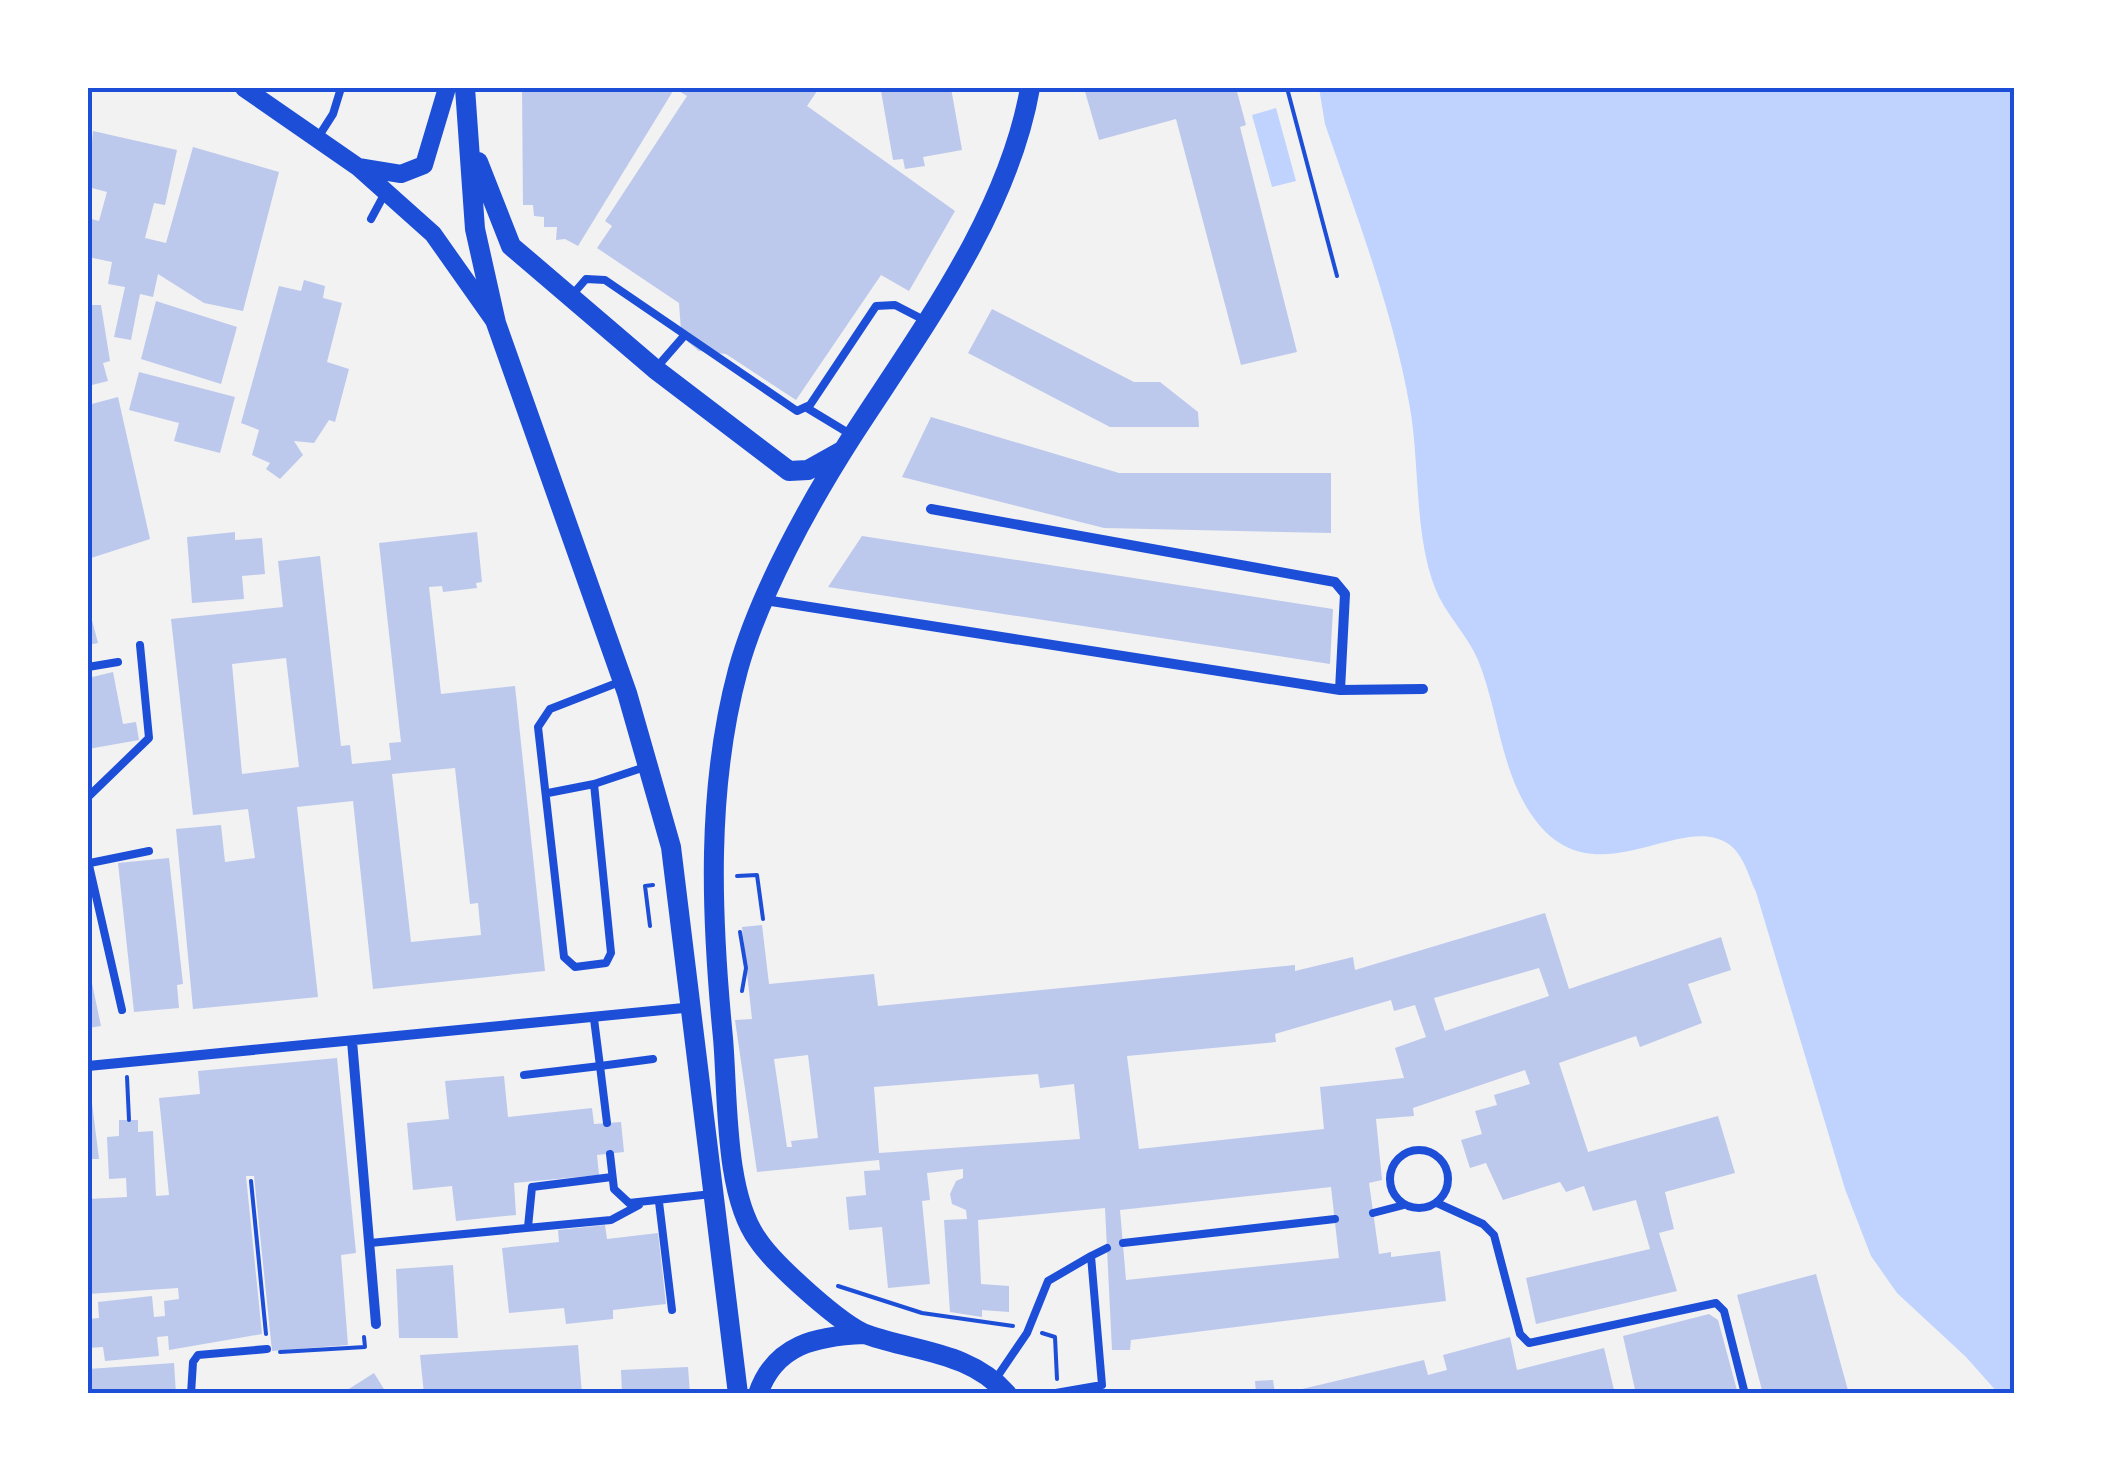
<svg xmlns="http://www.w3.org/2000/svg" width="2102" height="1481" font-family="Helvetica,sans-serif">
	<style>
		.water { fill: #bfd3fe }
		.building { fill: #bdc9ec; fill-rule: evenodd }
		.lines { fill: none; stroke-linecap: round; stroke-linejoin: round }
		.path { stroke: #1d4ed8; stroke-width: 4 }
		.service { stroke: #1d4ed8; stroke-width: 8 }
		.minor { stroke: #1d4ed8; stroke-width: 10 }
		.tertiary { stroke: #1d4ed8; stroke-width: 18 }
		.secondary { stroke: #1d4ed8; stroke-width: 20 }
		.neatline { fill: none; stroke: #1d4ed8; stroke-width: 4 }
	</style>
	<rect width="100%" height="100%" fill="#f2f2f2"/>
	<!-- water -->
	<path class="water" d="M1319,88H2014V1393H1998L1966,1357L1897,1293L1871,1256L1845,1189L1756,892C1749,877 1744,856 1730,845C1680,808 1590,907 1529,811C1500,766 1498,709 1478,660C1467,634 1445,614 1435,588C1414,533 1420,466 1410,408C1394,314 1356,214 1325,124Z
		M1276,108L1296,181L1272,187L1252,115Z"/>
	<!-- building -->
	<path class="building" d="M522,88H667L673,91L578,246L565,239L556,240L557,227H544V217L534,216L533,205H523Z
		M674,88H819L807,106L955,211L909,291L881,275L796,400L726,354L699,351L688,342L681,331L679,303L597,248L612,226L605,221L687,96Z
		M901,88H951L962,150L923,157L925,166L905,169L903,159L893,160L881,91Z
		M1084,88H1236L1246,125L1240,127L1297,352L1241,365L1176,119L1099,140Z
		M93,131L177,150L165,205L154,203L145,238L166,243L193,147L279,172L243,311L204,303L158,274L153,297L140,294L131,340L114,337L125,287L108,284L112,262L88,257V218L99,221L107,192L88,187Z
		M304,280L325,286L323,298L342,303L327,362L349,369L335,422L329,420L314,443L294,441L303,455L280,479L266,469L270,463L252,455L259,430L241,423L279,286L301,291Z
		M156,301L237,327L221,384L141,359Z
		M88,305H101L110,361L103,363L108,381L88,386Z
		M992,309L1134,382H1160L1198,412L1199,427H1110L968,353Z
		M139,372L235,397L220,453L174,441L179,423L129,410Z
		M118,397L150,539L88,559V405Z
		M931,417L1119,473H1331V533L1104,528L902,477Z
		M235,532V540L262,538L265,574L242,576L244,599L192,603L187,537Z
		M477,532L482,582L476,583L477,588L443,592L442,586L429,587L441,694L515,686L545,971L373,989L353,801L297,807L318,997L193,1009L176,829L221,825L225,862L255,858L248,809L193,815L171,619L283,607L278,561L320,556L341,746L350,745L352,764L391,760L389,743L401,742L379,543ZM286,658L299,767L242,774L232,664ZM455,768L470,904L478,903L481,935L411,942L392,774Z
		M862,536L1333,609L1330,664L828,587Z
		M88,605L98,643L88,645Z
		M113,672L123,724L136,722L139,740L88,749V678Z
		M169,858L183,984L177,985L179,1008L134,1012L118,863Z
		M1545,913L1569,989L1721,937L1731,970L1688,984L1702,1023L1640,1047L1636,1036L1559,1063L1588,1152L1718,1116L1735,1173L1665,1192L1674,1229L1659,1233L1677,1291L1536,1324L1526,1278L1650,1249L1636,1200L1593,1211L1584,1186L1566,1192L1560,1182L1503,1200L1486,1163L1470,1168L1461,1140L1482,1134L1475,1111L1497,1105L1494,1095L1530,1084L1525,1070L1413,1108L1414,1116L1376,1119L1382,1180L1369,1183L1379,1254L1391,1252V1257L1440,1251L1446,1301L1131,1340L1130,1350H1112L1105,1208L978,1220L981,1284L1009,1286V1312L982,1310V1317L950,1312L944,1220L967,1219L966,1210L952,1204L950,1194L956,1181L963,1178V1169L927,1173L930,1200L922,1201L930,1284L888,1288L882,1227L849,1230L846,1197L866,1195L864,1171L880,1170L879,1160L757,1172L735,1020L752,1019L742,927L762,925L769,984L874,974L878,1006L1295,965V971L1353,957L1355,970ZM1539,968L1549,996L1445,1031L1434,998ZM1391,1000L1394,1011L1415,1005L1426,1037L1395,1048L1404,1078L1320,1087L1324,1129L1139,1149L1127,1056L1276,1042L1275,1034ZM808,1055L818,1138L791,1141L792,1147H787L774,1059ZM1038,1074L1040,1088L1074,1084L1080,1139L879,1153L874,1087ZM1331,1187L1339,1258L1126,1280L1120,1210Z
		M88,964L101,1026L88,1028Z
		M337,1058L356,1253L341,1255L348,1345L272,1351L254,1176H246L262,1334L169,1350L168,1336L157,1337L159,1356L105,1361L103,1347L88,1348V1319L99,1318L98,1302L152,1296L154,1317L165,1316L164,1301L179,1299L178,1288L88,1294V1199L127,1197L126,1178L109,1179L107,1137L119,1136V1120H138V1132L153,1131L156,1196L169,1195L159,1098L200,1094L198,1071Z
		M88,1071L99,1159H88Z
		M504,1076L508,1117L592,1108L594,1124L621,1122L624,1152L597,1155L599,1175L514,1183L516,1215L456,1221L452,1186L413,1190L407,1123L449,1119L445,1081Z
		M605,1225L607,1239L658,1233L666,1304L613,1310V1319L566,1324L564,1308L509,1313L502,1248L559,1242L558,1230Z
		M453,1265L458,1338H399L396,1269Z
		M1816,1274L1849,1394H1763L1737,1295Z
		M1709,1314L1718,1320L1738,1394H1636L1623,1336Z
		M1510,1337L1517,1370L1604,1348L1615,1394L1298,1390L1424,1360L1428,1375L1447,1370L1443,1355Z
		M578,1345L582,1394H424L420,1355Z
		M174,1363L176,1394H88V1369Z
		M688,1367L690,1394H622L621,1370Z
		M374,1373L387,1394H341Z
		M1273,1380L1275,1394H1256L1255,1381Z"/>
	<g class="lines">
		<!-- path -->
		<path class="path" d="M1287,88L1337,276
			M737,876L757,875L763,919
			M650,926L645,886L653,885
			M740,932L746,968L742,991
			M127,1077L129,1120
			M251,1181L266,1334
			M838,1286L922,1313L1013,1326
			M1042,1333L1055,1337L1057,1379
			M280,1352L365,1347L364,1337"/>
		<!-- service -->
		<path class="service" d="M317,139L333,114L341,88
			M371,219L385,193
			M573,294L586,279L605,280L797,411L810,405L876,306L895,305L926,321
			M657,367L684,336
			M807,408L850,434
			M88,667L118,662
			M594,784L611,953L606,963L575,967L564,957L538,727L550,709L622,681
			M548,793L594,784L645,767
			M88,797L149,738L140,645
			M88,861L122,1010
			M90,863L149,851
			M594,1019L600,1066L653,1059
			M524,1075L600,1066L607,1123
			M1390 1179a29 29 0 1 1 58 0a29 29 0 1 1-58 0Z
			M610,1154L614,1189L629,1203L712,1194
			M659,1202L672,1310
			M1437,1203L1483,1224L1494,1235L1520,1334L1529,1343L1716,1303L1724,1311L1745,1394
			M1373,1213L1404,1205
			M528,1227L532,1187L612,1177
			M370,1243L611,1220L639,1205
			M1123,1243L1335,1219
			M995,1380L1027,1333L1048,1281L1091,1256
			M191,1394L193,1362L198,1355L267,1349
			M1050,1394L1102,1385L1091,1256L1107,1248"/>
		<!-- minor -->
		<path class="minor" d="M931,509L1335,582L1345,594L1340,690
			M765,600L1340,690L1423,689
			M352,1041L376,1324
			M88,1066L694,1007"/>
		<!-- tertiary -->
		<path class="tertiary" d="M244,88L358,167L433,234L493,319
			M358,167L401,174L424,165L447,88"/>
		<!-- secondary -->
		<path class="secondary" d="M465,88L475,229L496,323L627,693L671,847L738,1394
			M478,162L511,246L655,369L789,471L808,470L842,451
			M758,1394C775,1344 817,1336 864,1334
			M1007,1394C971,1352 916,1352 868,1335C842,1326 774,1264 758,1240C724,1194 728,1095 723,1038C711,916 706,789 738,670C759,594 810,502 853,435C921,330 1008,214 1030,88"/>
	</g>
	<!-- border -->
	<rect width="2102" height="1481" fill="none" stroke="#ffffff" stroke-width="180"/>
	<rect x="90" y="90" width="1922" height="1301" class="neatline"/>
</svg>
